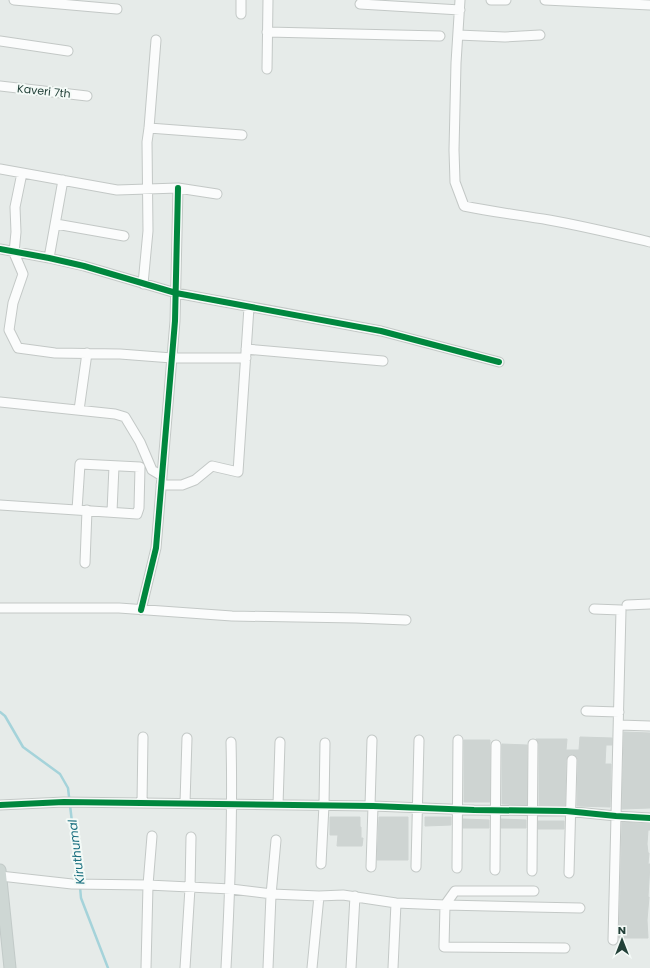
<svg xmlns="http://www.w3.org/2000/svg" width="650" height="968" font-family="Poppins,sans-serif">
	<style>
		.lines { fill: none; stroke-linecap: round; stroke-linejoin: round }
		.stream { stroke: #a5d3da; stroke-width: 2.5 }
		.building { fill: #ced4d2; stroke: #ced4d2 }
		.minor-casing { stroke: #c3c8c6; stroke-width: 11 }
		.major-casing { stroke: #c2cac8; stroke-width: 13 }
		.minor { stroke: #fbfcfc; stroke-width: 9 }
		.major { stroke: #ced7d4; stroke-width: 11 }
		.cycleway-casing { stroke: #f4faf7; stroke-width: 8 }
		.cycleway { stroke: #00873e; stroke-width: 6 }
		.labels { text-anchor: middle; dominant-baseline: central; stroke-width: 4; stroke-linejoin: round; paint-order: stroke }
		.street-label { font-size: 11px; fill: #224038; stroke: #f4faf7 }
		.water-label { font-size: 12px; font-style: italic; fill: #196f7f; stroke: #f4faf7 }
	</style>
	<rect width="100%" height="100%" fill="#e6ebe9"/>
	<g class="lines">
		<!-- stream -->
		<path class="stream" d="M0,712L5,716L23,747L60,774L68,788L79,882
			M80,887L81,898L108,968"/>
	</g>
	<!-- building -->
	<path class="building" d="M624,732L650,733V808L622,809Z
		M580,737L612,738V745H606L605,764H611L610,807L577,806L578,760L577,757L573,754L569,755L566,760L565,805H539V744L536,739H567L566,750H579Z
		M464,740H490V802H464Z
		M502,744L527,745V805L502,804Z
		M330,817H360V827H361V838H363L362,846H337L338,835H330Z
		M379,817H408V860H377Z
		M425,817H451V825L425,826Z
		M463,819L489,820V828H463Z
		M501,819L526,820V828H501Z
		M538,821H564V829H538Z
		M622,822L650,824V830H648L647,844L648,853H649L648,864H650L648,897H649L647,920L648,938H619Z"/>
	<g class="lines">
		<defs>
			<path id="minor" d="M14,0L117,9
				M460,0L456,63L454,150L455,182L464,206C492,212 520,215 549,220C583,226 616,234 650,242
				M491,0H506
				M545,0L650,5
				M360,4L460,10
				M241,14V0
				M267,32L440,36
				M458,35L505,37L540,35
				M0,41L68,51
				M267,69L268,0
				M0,86L87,96
				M149,128L242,135
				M0,169L117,190L178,188L217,194
				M22,173L15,207L16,232L14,253L23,274L13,303L9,330L18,348L55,353L120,354L172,358H246
				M56,224L124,236
				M0,249L49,258L84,266L176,293L381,331L499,362
				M49,258L63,180
				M143,284L148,231L147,142L149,128L156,40
				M246,349L383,361
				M0,402L115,414L125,417L140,442L152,470L162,476
				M79,410L87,353
				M161,485H182L195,480L212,466L238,472L249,307
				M0,505L137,514L139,508L140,467L80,464L77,510
				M112,512L114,466
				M85,563L87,510
				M627,605L650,604
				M0,608H119L232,616L356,618L406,620
				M594,609L621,610L613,940
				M141,610L156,548L175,321L178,188
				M586,711L619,712
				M619,725L650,726
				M142,803L143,737
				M185,803L187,738
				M0,805L64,802L373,806L474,810L566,811L616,816L650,818
				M278,805L280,742
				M370,806L372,740
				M321,864L324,805L325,743
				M371,867L373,806
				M416,867L419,740
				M457,868L458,740
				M495,870L496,745
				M532,871L533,744
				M569,873L572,760
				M0,876L72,884L148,885L231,889L272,894L319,896L343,895L396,903L445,905L580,908
				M534,891H455L445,905L444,947L565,948
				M146,968L148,885L152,836
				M185,968L190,888L191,837
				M226,968C230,893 233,817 231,742
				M268,968L271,895L276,840
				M312,968L319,896
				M351,968L355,896
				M393,968L396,903"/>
			<path id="major" d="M0,870L10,968"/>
		</defs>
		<!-- minor casing -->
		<use href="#minor" class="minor-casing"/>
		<!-- major casing -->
		<use href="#major" class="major-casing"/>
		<!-- minor -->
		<use href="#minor" class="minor"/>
		<!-- major -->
		<use href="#major" class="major"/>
		<defs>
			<path id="cycleway" d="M0,249L49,258L84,266L176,293L381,331L499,362
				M141,610L156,548L175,321L178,188
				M0,805L64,802L373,806L474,810L566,811L616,816L650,818"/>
		</defs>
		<!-- cycleway casing -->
		<use href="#cycleway" class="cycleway-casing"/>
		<!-- cycleway -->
		<use href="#cycleway" class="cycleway"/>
	</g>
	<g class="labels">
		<!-- street labels -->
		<g class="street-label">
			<text transform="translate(44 91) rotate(6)">Kaveri 7th</text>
		</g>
		<!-- water labels -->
		<g class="water-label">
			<text transform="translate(76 852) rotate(-97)">Kiruthumal</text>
		</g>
	</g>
	<!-- north arrow -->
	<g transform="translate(622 940)" stroke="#f4faf7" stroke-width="3" paint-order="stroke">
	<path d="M0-3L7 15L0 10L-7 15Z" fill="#224038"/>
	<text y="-6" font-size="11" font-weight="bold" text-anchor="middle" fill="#224038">N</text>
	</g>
</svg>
